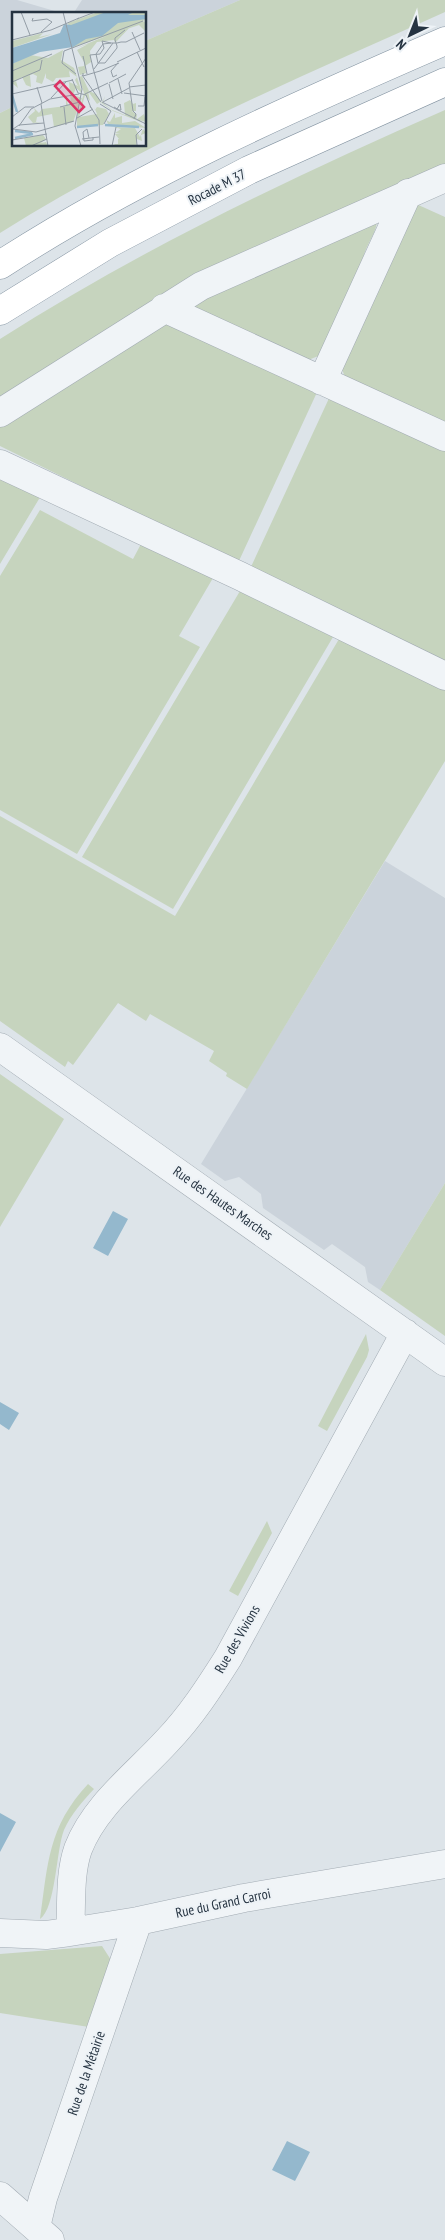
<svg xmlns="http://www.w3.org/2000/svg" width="445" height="2240" font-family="'PT Sans Narrow',sans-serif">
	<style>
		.built { fill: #cbd3db }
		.green { fill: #c6d4be }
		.water { fill: #94b8cd }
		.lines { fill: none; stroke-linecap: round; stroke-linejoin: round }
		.minor-casing { stroke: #a2abb3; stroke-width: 29 }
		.highway-casing { stroke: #8393a1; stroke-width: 29 }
		.minor { stroke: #f0f4f7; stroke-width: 28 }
		.highway { stroke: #fff; stroke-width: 28 }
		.labels { text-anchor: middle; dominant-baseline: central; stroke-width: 4; stroke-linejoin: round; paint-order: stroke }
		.street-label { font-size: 14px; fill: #253341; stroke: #edf2f6 }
		.inset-river { fill: none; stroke: #94b8cd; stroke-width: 2.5 }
		.inset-road { fill: none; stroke: #939da6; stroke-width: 1 }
		.view { fill: #dc3465; fill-opacity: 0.15; stroke: #dc3465; stroke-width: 2.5 }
		.inset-edge { fill: none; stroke: #253341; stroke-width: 2.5 }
	</style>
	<rect width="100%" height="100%" fill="#dde4e9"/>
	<!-- built -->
	<path class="built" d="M0,0H17L65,14H14V106L0,113Z
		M82,0H240L145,41V14H73Z
		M385,861L445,898V1183L380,1290L368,1282L365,1267L332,1244L324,1250L263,1208L261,1194L239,1177L225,1181L201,1164Z"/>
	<!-- green -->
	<path class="green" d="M240,0H445V12C294,80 140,145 0,233V113L14,106V145H145V41Z
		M445,110V166L0,398V339C141,249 292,177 445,110Z
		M414,203L445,217V422L345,377L340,364Z
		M377,220C377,234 364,246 363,261L321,355L308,360L187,304Z
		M167,319L319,388L238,563L0,446V426Z
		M331,394L445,446V664L250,569Z
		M0,473L42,494L0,564Z
		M40,510L133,559L141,544L213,578L179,636L200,647L77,854L0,810V576Z
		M240,591L333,637L173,909L82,857Z
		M339,639L445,690V761L247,1089L226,1076L227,1073L209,1061L214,1051L150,1014L146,1021L118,1003L73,1065L68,1061L65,1067L0,1021V816L175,916Z
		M0,1074L64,1119L0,1227Z
		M445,1183V1336L380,1290Z
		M366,1334L369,1350L367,1357L327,1431L318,1426Z
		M267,1521L272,1533L238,1596L229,1591Z
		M88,1784L94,1789C83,1801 71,1814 64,1830C56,1850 56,1908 40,1919C48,1863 48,1827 88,1784Z
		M102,1946L111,1960L89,2027L0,2013V1954Z"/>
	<!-- water -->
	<path class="water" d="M113,1211L128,1219L108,1256L93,1248Z
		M0,1402L19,1413L9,1430L0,1424Z
		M0,1813L16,1822L0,1852Z
		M287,2141L310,2152L295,2181L272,2170Z"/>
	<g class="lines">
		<defs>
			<path id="minor" d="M164,308L445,437
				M322,381L408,193
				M0,413L201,286L445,178
				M0,464L240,576L445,676
				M0,1047L445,1362
				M70,1932C72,1905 69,1875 78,1849C95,1805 136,1775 167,1741C191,1716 209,1688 228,1658L405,1333
				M0,1933L46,1935L70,1932L138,1921L244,1898L445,1864
				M0,2196L50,2240
				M36,2227L43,2198L138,1921"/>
			<path id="highway" d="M0,265C139,175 293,107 445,41
				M0,311L110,243L249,170L445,82"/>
		</defs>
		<!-- minor casing -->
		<use href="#minor" class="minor-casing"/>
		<!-- highway casing -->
		<use href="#highway" class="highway-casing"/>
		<!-- minor -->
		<use href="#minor" class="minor"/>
		<!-- highway -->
		<use href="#highway" class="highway"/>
	</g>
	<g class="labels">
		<!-- street labels -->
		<g class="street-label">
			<text transform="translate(217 187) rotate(-27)">Rocade M 37</text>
			<text transform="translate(223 1203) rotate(35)">Rue des Hautes Marches</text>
			<text transform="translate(237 1639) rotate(-60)">Rue des Vivions</text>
			<text transform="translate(223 1903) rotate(-12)">Rue du Grand Carroi</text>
			<text transform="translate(86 2073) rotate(-71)">Rue de la Métairie</text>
		</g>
	</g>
	<!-- overview -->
	<g transform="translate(12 12)">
		<rect width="134" height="134" fill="#dde4e9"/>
		<path d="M86,0H134V8L130,9L134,10V20L127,13L61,35L56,11ZM119,14L103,31L102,28L85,30L78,39L79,50L73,54L74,61L68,63L66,55L72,54V50L65,38L76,32L62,37ZM31,21L27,25L40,22L0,36V29ZM51,38L49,48L62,56L65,65L57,59L58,65L44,66L41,70L34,66V61L30,72L24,70L25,64L21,62L18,63L19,75L14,73L10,65L4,69L6,76L0,71V52L18,43L36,46ZM70,64L77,79L84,82L90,91L93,84L91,91L100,98L113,103L112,91L118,88L121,92L124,91V99H120L125,103L124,108L132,102L134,110L127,108L134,112L101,99L88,90L85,92L76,79L78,89L73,83L67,105L85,102L82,95L83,98L85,95L94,97L97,102L91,113L65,114V105L72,81L67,65ZM65,65L70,81L64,76L61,83L70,86L61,110L42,115L40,102L25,105L24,110H29L21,111L16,105L23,99L22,96L27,101L30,97L54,94V85L56,93H59L57,70L66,74L63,68ZM103,101V106L110,104V111L123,109L134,116L96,112L94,108L98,110ZM102,115L123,116L128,125L131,117L134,121L129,123L130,129L125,127L124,134H106L101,132H106V127H102H107L103,122H108L103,121L109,117ZM31,123L34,127L29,131L34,130L36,134H14L12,126Z" fill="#c6d4be"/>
		<path d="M94,0H122L116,3H134V7L106,11L90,24L74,27L61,35L28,40L0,52V36L48,21L52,12L59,13Z" fill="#94b8cd"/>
		<path class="inset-river" d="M0,83L5,100M93,113L127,115M65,115L86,113M3,119L20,121M3,126L21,122"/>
		<path class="inset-road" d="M9,0L18,23M51,0L70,77L63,114L69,134M21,6L20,9L35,7L40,10L29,20M65,7L83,0M113,18L103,26V28L105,34V36L93,51H86L84,42L91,32L99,31H105L109,30H114L132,21M120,20L128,38M0,28L39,18L67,6M125,40L132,55M71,44L75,62M105,50L134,36M81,56L78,43L88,42L92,36L90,29L99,31M81,56L90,89M82,57L101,31M0,59L40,42M71,61V64L88,59L107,51M64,62L50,51L52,39L131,9M70,63L89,90M105,63L101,65L99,59L106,51M60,67L66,81L74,83L79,96M106,67L110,82M0,70L28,58L30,48M97,71L114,62M97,72L101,87M25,75L30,91M117,75L134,73M112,81L134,84M0,82L61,68M73,82L96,71M39,86L54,70M90,90L134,112M91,90L117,76M29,92L32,111M88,92L99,99L92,112M78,94L87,108L88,132M126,94H132L133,85M48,95L68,90M52,95L54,113M102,95L107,98H109L108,92L105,97M0,105L13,95H22M65,106L81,97M122,107L124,102L121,99L117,71L134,46M7,114L19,97L38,87L67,82M1,117L24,120L62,109M1,117L7,113L32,111L36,134M77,126L75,117L71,120L72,129L81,128V125M70,127L87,125M0,128L35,122M125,133L124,123L130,117M19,134L35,127M100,134L104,115"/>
		<path class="view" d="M48,69L72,95L67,100L43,74Z"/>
		<rect width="134" height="134" class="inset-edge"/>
	</g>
	<!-- north arrow -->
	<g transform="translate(410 35) rotate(223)" stroke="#edf2f6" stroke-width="4" paint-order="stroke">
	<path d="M0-4L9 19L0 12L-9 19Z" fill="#253341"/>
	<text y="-8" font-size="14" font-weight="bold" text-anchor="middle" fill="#253341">N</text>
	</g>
</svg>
